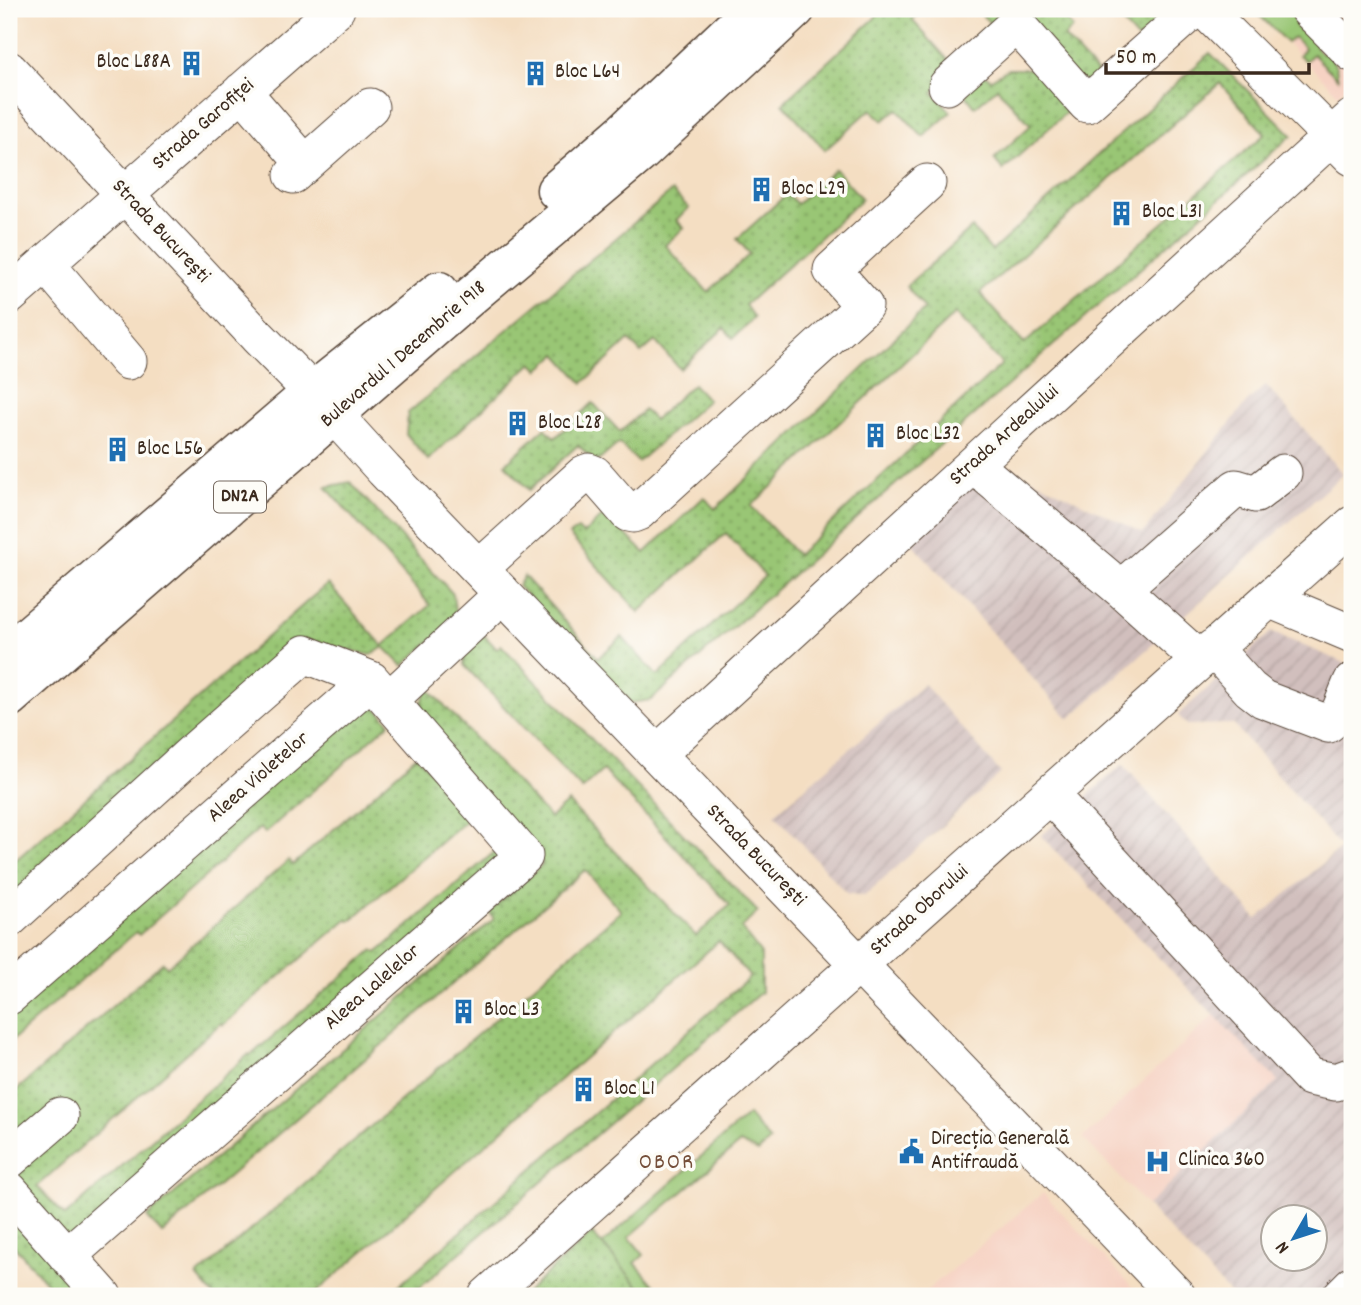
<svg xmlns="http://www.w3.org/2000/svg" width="1361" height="1305" font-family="Dekko,sans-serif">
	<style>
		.built { fill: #f6d2c3 }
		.industrial { fill: url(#industrial-furrows); fill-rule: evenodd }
		.grass { fill: #99c674; stroke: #6a7849; stroke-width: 2 }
		.garden { fill: url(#garden-dots); stroke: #6a7849; stroke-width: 2; fill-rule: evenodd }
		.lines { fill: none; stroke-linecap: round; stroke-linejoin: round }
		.minor-casing { stroke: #574537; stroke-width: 39 }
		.major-casing { stroke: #574537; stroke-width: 41 }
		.minor { stroke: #fff; stroke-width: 37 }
		.major { stroke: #fff; stroke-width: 38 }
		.labels { text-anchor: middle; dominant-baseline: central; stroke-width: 7; stroke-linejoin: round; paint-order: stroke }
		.shield { fill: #fdfcf7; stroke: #75695f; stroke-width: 2 }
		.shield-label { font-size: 19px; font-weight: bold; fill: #3b2a1e }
		.poi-label { font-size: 21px; fill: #3b2a1e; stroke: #fdfcf7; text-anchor: start }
		.street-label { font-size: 21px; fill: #3b2a1e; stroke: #fdfcf7 }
		.neighbourhood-label { font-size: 23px; letter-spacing: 2px; fill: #754f3a; stroke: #fdfcf7 }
	</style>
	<defs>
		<pattern id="industrial-furrows" width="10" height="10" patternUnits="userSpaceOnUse" patternTransform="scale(1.75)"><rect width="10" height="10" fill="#d1bfbd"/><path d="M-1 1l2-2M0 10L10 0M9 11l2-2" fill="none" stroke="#b4a4a2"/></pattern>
		<pattern id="garden-dots" width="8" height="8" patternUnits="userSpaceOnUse" patternTransform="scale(1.75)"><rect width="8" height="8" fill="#99c674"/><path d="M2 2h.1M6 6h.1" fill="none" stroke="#7ea15f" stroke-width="1.8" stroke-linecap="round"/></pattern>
	</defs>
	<rect width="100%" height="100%" fill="#fdfcf7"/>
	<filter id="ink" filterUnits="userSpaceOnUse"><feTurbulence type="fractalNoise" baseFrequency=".0143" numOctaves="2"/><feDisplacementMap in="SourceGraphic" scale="14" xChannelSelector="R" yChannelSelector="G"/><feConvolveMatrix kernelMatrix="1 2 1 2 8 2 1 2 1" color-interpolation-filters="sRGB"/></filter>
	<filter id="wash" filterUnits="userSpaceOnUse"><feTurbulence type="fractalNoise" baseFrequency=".00686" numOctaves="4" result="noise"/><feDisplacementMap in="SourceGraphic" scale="28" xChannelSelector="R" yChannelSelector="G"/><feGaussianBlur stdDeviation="1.57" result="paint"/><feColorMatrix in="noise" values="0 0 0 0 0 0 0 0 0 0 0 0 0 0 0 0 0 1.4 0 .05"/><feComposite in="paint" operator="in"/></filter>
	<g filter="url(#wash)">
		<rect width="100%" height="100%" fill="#f4dec2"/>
		<!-- built -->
		<path class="built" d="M1253,9H1352V82L1338,94Z
			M1215,1014L1279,1081L1147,1206L1083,1138Z
			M1043,1193L1141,1296H920L956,1266Z"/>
		<!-- industrial -->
		<path class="industrial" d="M1266,385L1343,474L1069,719L910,541L998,462L1143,533L1247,402Z
			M1271,632L1352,666V1296H1232L1147,1206L1278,1081L1041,836L1123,764L1257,919L1341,848L1233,724L1187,725L1178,715ZM1274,1218H1316V1260H1274Z
			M924,684L1001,773L864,896L846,893L775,814Z"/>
		<!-- grass -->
		<path class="grass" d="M1253,9H1292L1301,19L1295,24L1299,30L1306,25L1320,42L1315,47L1322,54L1327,50L1336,66L1338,79L1313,54L1306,61L1299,55L1305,48L1294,37L1287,43Z
			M748,1115L770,1141L758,1152L740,1143L629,1237L644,1255L635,1263L664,1296H647L602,1244Z"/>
		<!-- garden -->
		<path class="garden" d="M880,9H923L912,20L949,61L990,23L981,14L986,9H1056L1073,28L1064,37L1100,76L1083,90L1016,15L933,92L951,112L923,137L897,109L883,121L871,109L825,150L783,103L875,18Z
			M1130,9H1153L1161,17L1138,40L1119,19Z
			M1210,53L1292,135L651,700L630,703L518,586L524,576L598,658L622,637L657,676L765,576L726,533L639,612L569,535L578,529L583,534L605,514L645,553L704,497L715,509L925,309L906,286L972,228L992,251ZM1220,83L1265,134L1024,344L980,293ZM955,314L1002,364L797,555L751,506Z
			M1008,69H1033L1070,109L1003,170L994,159L1031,125L997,88L975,107L967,97L965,89L982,74L991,79Z
			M835,169L862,199L745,305L754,318L733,338L724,328L680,369L655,341L641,353L629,340L583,383L557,354L539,370L532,363L428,460L406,434L408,413L672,191L689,208L676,220L684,228L665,245L708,292L750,254L737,239L787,194L797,204Z
			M693,384L708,400L638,462L619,443L596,463L578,445L529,490L505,464L545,428L555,438L593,403L620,432L644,410L654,420Z
			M350,482L453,594L456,619L403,666L384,647L371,655L302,639L9,902V866L311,598L328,584L383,646L430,605L326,487Z
			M484,635L497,649L501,645L758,912L741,928L761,954V992L410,1296H387L750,977L719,941L312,1296H214L197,1276L621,911L585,870L162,1234L147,1217L494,919L489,912L543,864L423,724L420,706L428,688L550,818L568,802L696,936L730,905L603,770L582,789L464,665V655Z
			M368,698L390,723L265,833L260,828L139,935L136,932L9,1043V1012Z
			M417,756L470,817L350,921L347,919L223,1025L221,1023L37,1186L65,1216L249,1054L250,1056L373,950L377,953L498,849L509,862L69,1245L11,1178L9,1148V1097L163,962L167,967L289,860L293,865Z
			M9,1203L91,1296H58L9,1240Z
			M592,1233L647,1296H522Z"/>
	</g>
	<g filter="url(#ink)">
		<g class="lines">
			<defs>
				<path id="minor" d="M1204,9L1352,157
					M1308,9L1352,53
					M9,70L257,336L312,392
					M947,86L1016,24L1087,104L1194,9
					M242,91L305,164
					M293,175L370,107
					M46,264L128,361
					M9,296L336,9
					M334,415L384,470L1177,1296
					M974,465L1121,589
					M479,569L584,474L589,472L594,474L628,513L633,514L638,512L864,306L832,270L927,183
					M1269,599L1352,634
					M1213,648L1250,689L1263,699L1328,724L1338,716L1352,682
					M1200,660L1121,589L1236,488L1256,494L1283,473
					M389,700L503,594
					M657,754L1352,118
					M1050,795L1310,1077L1336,1082L1352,1076
					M9,919L192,753L305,654L371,680L524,856L67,1256
					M9,996L371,680
					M9,1160L60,1116
					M9,1190L103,1296
					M487,1296L1352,525
					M1341,1296L1352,1285"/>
				<path id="major" d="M556,190L624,131L753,9
					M9,652L312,392L439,291
					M9,698L471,296L640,154L796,9"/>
			</defs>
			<!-- minor casing -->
			<use href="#minor" class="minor-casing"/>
			<!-- major casing -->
			<use href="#major" class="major-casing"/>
			<!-- minor -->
			<use href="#minor" class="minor"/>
			<!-- major -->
			<use href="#major" class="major"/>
		</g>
	</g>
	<!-- icons -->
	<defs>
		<symbol id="building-bare" viewBox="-9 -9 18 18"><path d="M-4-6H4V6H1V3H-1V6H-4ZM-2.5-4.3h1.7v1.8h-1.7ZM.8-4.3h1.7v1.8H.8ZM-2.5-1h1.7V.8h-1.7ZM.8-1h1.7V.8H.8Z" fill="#1f6fb2" stroke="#fdfcf7" stroke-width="2.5" paint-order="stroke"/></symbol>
		<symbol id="civic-bare" viewBox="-9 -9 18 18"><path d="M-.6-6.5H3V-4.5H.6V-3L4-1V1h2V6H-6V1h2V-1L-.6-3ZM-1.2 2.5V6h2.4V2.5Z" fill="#1f6fb2" stroke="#fdfcf7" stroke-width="2.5" paint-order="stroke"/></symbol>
		<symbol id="hospital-bare" viewBox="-9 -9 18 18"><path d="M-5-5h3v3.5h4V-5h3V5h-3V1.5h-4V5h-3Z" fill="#1f6fb2" stroke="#fdfcf7" stroke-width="2.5" paint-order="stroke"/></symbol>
	</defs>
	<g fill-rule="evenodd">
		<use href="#building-bare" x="174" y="46" width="35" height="35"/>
		<use href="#building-bare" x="518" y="56" width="35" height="35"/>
		<use href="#building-bare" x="744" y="172" width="35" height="35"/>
		<use href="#building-bare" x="1104" y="196" width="35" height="35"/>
		<use href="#building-bare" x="500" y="406" width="35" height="35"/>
		<use href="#building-bare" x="858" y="418" width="35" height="35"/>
		<use href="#building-bare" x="100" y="432" width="35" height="35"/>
		<use href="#building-bare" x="446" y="994" width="35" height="35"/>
		<use href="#building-bare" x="566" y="1072" width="35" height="35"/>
		<use href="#civic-bare" x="894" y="1134" width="35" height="35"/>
		<use href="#hospital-bare" x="1140" y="1144" width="35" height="35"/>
	</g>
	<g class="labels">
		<!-- shield labels -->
		<rect class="shield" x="214" y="481.5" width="52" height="31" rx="5"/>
		<g class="shield-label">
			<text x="240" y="497">DN2A</text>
		</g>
		<!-- poi labels -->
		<g class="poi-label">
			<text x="171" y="63" text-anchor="end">Bloc L88A</text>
			<text x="555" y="73">Bloc L64</text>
			<text x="781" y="190">Bloc L29</text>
			<text x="1142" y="213">Bloc L31</text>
			<text x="538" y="424">Bloc L28</text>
			<text x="896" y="435">Bloc L32</text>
			<text x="137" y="450">Bloc L56</text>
			<text x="484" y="1011">Bloc L3</text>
			<text x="604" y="1090">Bloc L1</text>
			<text x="931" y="1140">Direcția Generală<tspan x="931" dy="24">Antifraudă</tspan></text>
			<text x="1178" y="1161">Clinica 360</text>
		</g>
		<!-- street labels -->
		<g class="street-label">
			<text transform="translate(204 125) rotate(-41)">Strada Garofiței</text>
			<text transform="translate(160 232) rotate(47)">Strada București</text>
			<text transform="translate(404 355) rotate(-41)">Bulevardul 1 Decembrie 1918</text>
			<text transform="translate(1005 436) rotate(-42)">Strada Ardealului</text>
			<text transform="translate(259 778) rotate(-41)">Aleea Violetelor</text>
			<text transform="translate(755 856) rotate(46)">Strada București</text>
			<text transform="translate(920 911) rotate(-42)">Strada Oborului</text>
			<text transform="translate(373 988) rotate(-41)">Aleea Lalelelor</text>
		</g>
		<!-- neighbourhood labels -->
		<g class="neighbourhood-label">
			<text x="667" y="1163">OBOR</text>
		</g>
	</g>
	<!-- margin -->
	<rect width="1361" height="1305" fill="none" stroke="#fdfcf7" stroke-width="35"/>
	<!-- north arrow -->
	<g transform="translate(1294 1238) rotate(231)"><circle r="33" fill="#fdfcf7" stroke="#afa8a0" stroke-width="2"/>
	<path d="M0-5L12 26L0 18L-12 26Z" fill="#1f6fb2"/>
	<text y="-10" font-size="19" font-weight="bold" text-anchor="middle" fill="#3b2a1e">N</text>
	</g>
	<!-- scale -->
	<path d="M1106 63v10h203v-10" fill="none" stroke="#3b2a1e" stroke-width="3.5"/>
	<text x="1116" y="63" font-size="21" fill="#3b2a1e" stroke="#fdfcf7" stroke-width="5" paint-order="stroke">50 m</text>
</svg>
